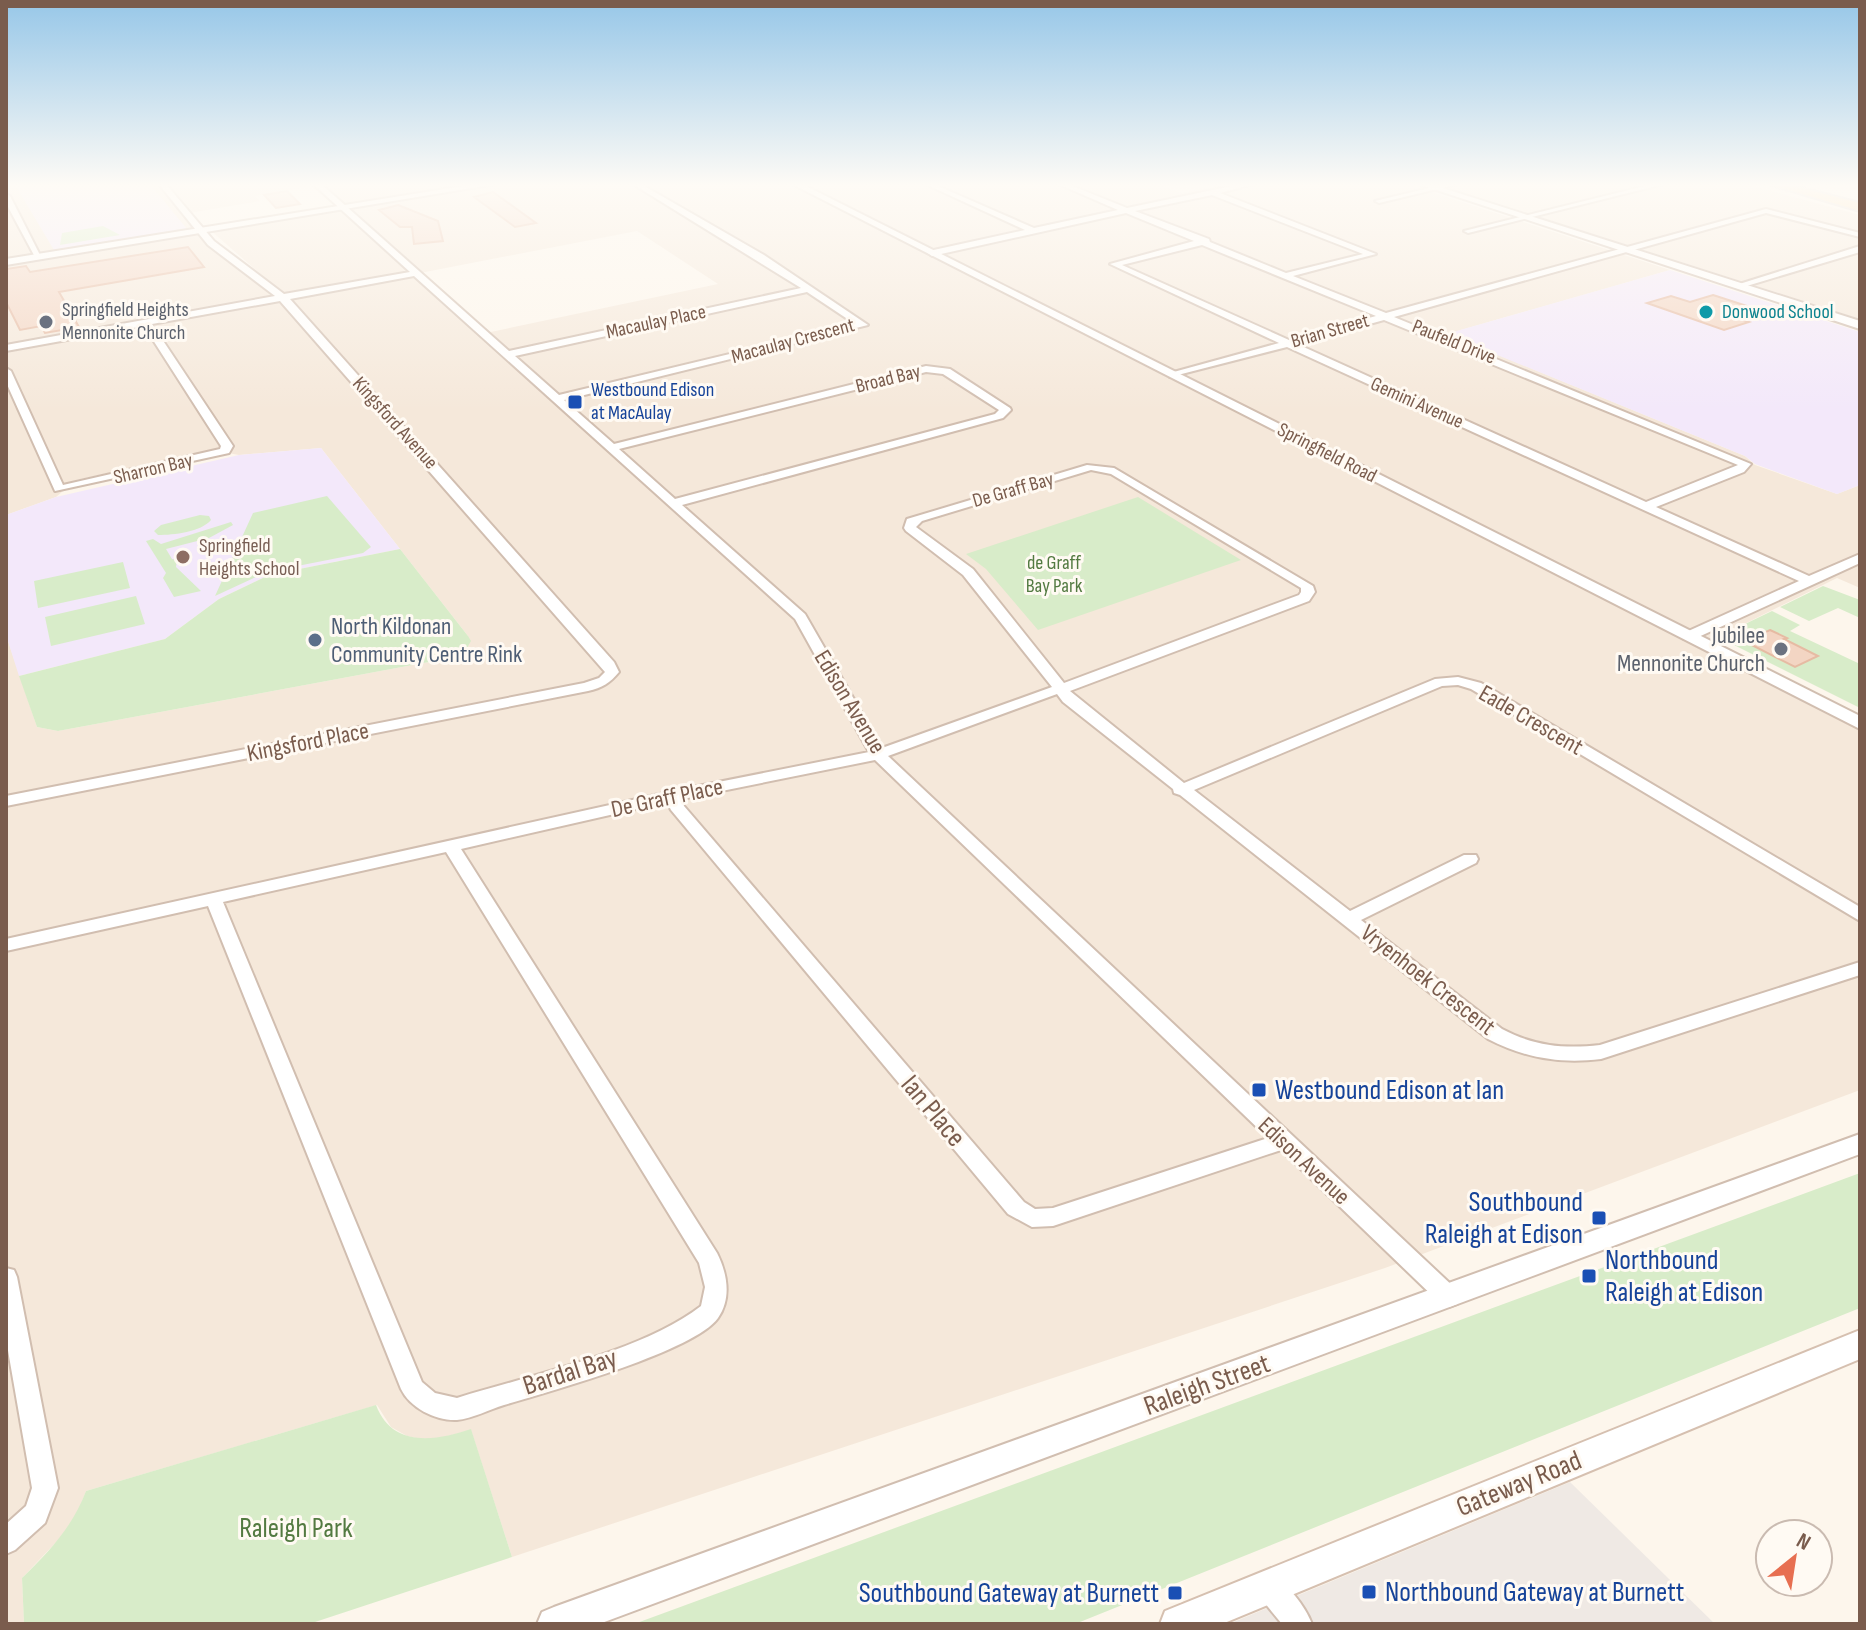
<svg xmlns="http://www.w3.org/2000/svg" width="1866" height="1630" font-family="'Sofia Sans Condensed',sans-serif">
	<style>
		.residential { fill: #f5e8da; fill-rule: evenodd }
		.industrial { fill: #efe9e4 }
		.education { fill: #f3e8fa }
		.green { fill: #d8ecc9 }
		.building { fill: #f3d5c3; stroke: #e6bba3; stroke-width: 2 }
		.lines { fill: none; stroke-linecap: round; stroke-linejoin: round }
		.minor-casing { stroke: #d1beb0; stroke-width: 4 }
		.tertiary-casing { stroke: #d1beb0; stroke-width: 4 }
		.secondary-casing { stroke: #d6c0b0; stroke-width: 4 }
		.primary-casing { stroke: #dad1cd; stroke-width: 4 }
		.minor { fill: #fff; fill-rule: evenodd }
		.tertiary { fill: #fff; fill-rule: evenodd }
		.secondary { fill: #fff; fill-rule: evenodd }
		.primary { fill: #fbd9a5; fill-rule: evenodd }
		.culture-dot { fill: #0f9aa8; stroke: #fffaf3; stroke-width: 3 }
		.worship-dot { fill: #6b7280; stroke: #fffaf3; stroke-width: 3 }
		.transit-dot { fill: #1a4fb4; stroke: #fffaf3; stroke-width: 3 }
		.education-dot { fill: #8d6e63; stroke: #fffaf3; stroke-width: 3 }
		.service-dot { fill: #5c6f8a; stroke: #fffaf3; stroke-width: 3 }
		.labels { text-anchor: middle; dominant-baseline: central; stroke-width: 6; stroke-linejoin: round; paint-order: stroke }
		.far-worship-label { font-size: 20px; fill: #5b616d; stroke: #fffaf3; text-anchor: start }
		.far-culture-label { font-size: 20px; fill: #0d838f; stroke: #fffaf3; text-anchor: start }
		.far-street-label { font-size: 20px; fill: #7a5c4d; stroke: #fffaf3 }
		.far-transit-label { font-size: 20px; fill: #164399; stroke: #fffaf3; text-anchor: start }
		.far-education-label { font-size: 20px; fill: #785e54; stroke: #fffaf3; text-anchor: start }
		.far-park-label { font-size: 20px; fill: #537a41; stroke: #fffaf3 }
		.service-label { font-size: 24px; fill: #4e5e75; stroke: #fffaf3; text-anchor: start }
		.worship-label { font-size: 24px; fill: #5b616d; stroke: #fffaf3; text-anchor: end }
		.street-label { font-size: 24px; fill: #7a5c4d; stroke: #fffaf3 }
		.near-transit-label { font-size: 28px; fill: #164399; stroke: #fffaf3; text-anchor: start }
		.near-street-label { font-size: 28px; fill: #7a5c4d; stroke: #fffaf3 }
		.near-park-label { font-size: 28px; fill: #537a41; stroke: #fffaf3 }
	</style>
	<rect width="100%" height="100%" fill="#fdf6ec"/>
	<!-- residential -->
	<path class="residential" d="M6,183H1125L1135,186L1154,183L1182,193L1228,183H1404L1670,270L1447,334L1745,456L1755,465L1837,494L1860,485V588L1837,578L1710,641L1860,715V1090L1385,1268L512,1557L471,1430L429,1441L407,1436L391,1427L377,1405L86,1491L78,1512L63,1535L22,1578L24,1624H6V635L37,727L58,731L445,659L466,648L468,636L321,448L239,455L212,450L76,480L56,497L6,515ZM319,185L341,208L210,230L271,283L205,234L189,213L260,201L255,196ZM637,231L718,284L481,334L415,274Z
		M1433,183H1742L1860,215V319Z"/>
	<!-- industrial -->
	<path class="industrial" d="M1570,1482L1715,1624H1229Z"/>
	<!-- education -->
	<path class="education" d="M14,183H149L187,229L54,250Z
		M1670,270L1860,332V485L1837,494L1755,464L1745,456L1446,334Z
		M321,448L400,549L269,575L219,599L165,639L19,676L6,635V515L56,497L239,455Z"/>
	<!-- green -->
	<path class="green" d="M103,226L120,235L60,245L62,233Z
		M327,496L371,547L363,553L267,572L215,596L253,513Z
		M1138,497L1241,560L1038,630L986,569L966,554Z
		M200,515L209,516L211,520C201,532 174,535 158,535L154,531L161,525Z
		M231,522L233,525L209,538L166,549L172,559L177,560L176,567L201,591L174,597L163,578L166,573L146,541L153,539L161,544Z
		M400,549L468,636L471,641L467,648L445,659L58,731L37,727L19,676L165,639L219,599L269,575Z
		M123,562L130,588L38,608L34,581Z
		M1823,586L1860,600V618L1838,608L1809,621L1780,607Z
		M136,596L145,624L51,646L45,617Z
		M1772,611L1800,625L1790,631L1860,664V708L1718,637Z
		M1860,1173V1308L1075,1624H634Z
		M376,1405C392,1448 436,1441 471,1429L512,1557L309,1624H24L22,1578C49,1552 73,1526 86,1491Z"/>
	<!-- building -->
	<path class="building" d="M287,191L300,204L276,208L264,195Z
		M493,192L536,223L515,227L474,197Z
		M398,205L438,221L443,241L414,244L412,227H400L379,210Z
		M188,247L204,267L59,292L79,327L45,333L41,326L20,330L6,302V269L26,266L30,272Z
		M1713,295L1753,308L1729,315L1749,322L1724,330L1647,303L1671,296L1690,302Z
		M1770,630L1787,638L1784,639L1818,656L1795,667L1744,641Z"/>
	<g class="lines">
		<defs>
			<path id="minor" d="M158,183H165L214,241L284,294L410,272L312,183H320L509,351L801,288L631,183H639L764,255L868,325L564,400L614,444L926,366L950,369L1010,408L1011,410L1003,418L682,505L805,614L882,748L1052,687L963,575L906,531L904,528L907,519L1087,465L1114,468L1313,586L1315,592L1309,601L1070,691L1184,783L1435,679L1458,677L1481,683L1860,907V921L1471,689L1458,685L1442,686L1194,790L1350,911L1464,855H1476L1478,859L1476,863L1361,920L1502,1029C1534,1046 1564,1049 1600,1045L1860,962V975L1601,1059C1560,1064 1525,1058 1488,1039L1180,795L1174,793L1173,789L1063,702L1057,694L888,756L1457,1290L1460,1297L1457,1304L1449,1307L1441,1304L1281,1150L1053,1226L1032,1227L1008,1214L671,810L667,802L461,849L717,1253C727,1273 732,1298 718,1318C695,1351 548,1392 504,1405C490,1409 472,1419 457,1420C436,1421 410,1408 401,1389L208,906L6,951V939L673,791L869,752L795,619L414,276L290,299L614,662L619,672C610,683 602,688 588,691L6,806V796L584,683L599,678L605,672L280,301L152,324L233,446L229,453L55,491L6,382V368L11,371L63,485L220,449L221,446L144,326L6,351V345L275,296L208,245ZM807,292L855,324L559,395L515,356ZM926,372L943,374L999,410L995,414L675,499L619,449ZM1091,470L1111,474L1301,588V592L1299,595L1064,683L973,569L916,527L922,521ZM875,760L1268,1138L1053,1208L1035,1209L1024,1202L684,806L682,799ZM446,852L699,1263L705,1287L701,1306C641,1352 531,1375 457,1398L435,1393L422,1382L223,902Z
				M923,183H931L1034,228L1118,210L1056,183H1065L1127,208L1246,183H1257L1220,193L1376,254L1293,276L1386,313L1766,209L1860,233V237L1766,213L1394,317L1751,464L1744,472L1656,507L1809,576L1860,554V563L1694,639H1684V633L1799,581L1287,347L1170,377V373L1279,343L1110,264L1194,241L1126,213L932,256L928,253L929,251L1025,230ZM1212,195L1363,254L1286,273L1210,242L1209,239L1135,211ZM1202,245L1376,316L1289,340L1122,265ZM1384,320L1738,465L1646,502L1297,344Z
				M1450,183H1462L1379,203L1375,201Z
				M1657,183H1668L1468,233L1464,231Z
				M6,194L10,196L42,259L35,257L6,203Z
				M1860,246V252L1740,288L1733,286Z
				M6,1268L14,1270L17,1277L58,1488L45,1523L15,1550L6,1554V1524L26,1506L32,1488L6,1339Z
				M1268,1574C1286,1581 1305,1606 1312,1624H1282L1259,1596L1255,1587L1259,1578Z"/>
			<path id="tertiary" d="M482,183H502L6,265V259Z
				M790,183H800L1860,716V729Z
				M1415,183H1427L1860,321V329Z
				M1860,1134V1154L599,1624H537L542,1612L554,1607Z"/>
			<path id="secondary" d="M1860,1330V1359L1222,1624H1160L1165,1611Z"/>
			<path id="primary" d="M1765,183H1782L1860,203V211Z"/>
		</defs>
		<!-- minor casing -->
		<use href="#minor" class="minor-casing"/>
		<!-- tertiary casing -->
		<use href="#tertiary" class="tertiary-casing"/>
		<!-- secondary casing -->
		<use href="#secondary" class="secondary-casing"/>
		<!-- primary casing -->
		<use href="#primary" class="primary-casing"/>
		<!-- minor -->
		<use href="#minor" class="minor"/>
		<!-- tertiary -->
		<use href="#tertiary" class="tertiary"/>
		<!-- secondary -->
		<use href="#secondary" class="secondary"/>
		<!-- primary -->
		<use href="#primary" class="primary"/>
	</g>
	<!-- sky -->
	<linearGradient id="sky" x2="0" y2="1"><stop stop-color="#97c7e8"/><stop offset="0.45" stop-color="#fefbf6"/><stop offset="1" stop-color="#fefbf6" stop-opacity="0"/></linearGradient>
	<rect width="1866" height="411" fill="url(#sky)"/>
	<!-- markers -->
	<circle class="culture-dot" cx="1706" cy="312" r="8"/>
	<g class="worship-dot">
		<circle cx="46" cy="322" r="8"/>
		<circle cx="1781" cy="649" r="8"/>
	</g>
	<g class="transit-dot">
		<rect x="567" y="394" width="16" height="16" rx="4"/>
		<rect x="1251" y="1082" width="16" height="16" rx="4"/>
		<rect x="1591" y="1210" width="16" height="16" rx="4"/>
		<rect x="1581" y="1268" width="16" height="16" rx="4"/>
		<rect x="1361" y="1584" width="16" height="16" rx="4"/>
		<rect x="1167" y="1585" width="16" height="16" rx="4"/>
	</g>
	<circle class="education-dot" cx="183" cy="557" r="8"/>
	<circle class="service-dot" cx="315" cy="640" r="8"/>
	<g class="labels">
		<!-- far-worship labels -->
		<g class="far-worship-label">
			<text x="62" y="310">Springfield Heights<tspan x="62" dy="23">Mennonite Church</tspan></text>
		</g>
		<!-- far-culture labels -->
		<g class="far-culture-label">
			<text x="1722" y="312">Donwood School</text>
		</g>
		<!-- far-street labels -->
		<g class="far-street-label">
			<text transform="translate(656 322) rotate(-12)">Macaulay Place</text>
			<text transform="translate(1330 331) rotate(-16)">Brian Street</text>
			<text transform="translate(793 341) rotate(-15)">Macaulay Crescent</text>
			<text transform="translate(1454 342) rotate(22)">Paufeld Drive</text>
			<text transform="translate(888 379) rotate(-14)">Broad Bay</text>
			<text transform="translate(1417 403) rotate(24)">Gemini Avenue</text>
			<text transform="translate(395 423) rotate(48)">Kingsford Avenue</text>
			<text transform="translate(1327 453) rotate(27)">Springfield Road</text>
			<text transform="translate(153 469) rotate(-13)">Sharron Bay</text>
			<text transform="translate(1013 490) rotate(-16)">De Graff Bay</text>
		</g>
		<!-- far-transit labels -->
		<g class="far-transit-label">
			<text x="591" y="390">Westbound Edison<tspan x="591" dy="23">at MacAulay</tspan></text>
		</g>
		<!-- far-education labels -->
		<g class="far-education-label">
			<text x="199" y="546">Springfield<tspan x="199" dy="23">Heights School</tspan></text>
		</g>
		<!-- far-park labels -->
		<g class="far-park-label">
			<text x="1054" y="563">de Graff<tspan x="1054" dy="23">Bay Park</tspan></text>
		</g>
		<!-- service labels -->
		<g class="service-label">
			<text x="331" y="626">North Kildonan<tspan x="331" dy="28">Community Centre Rink</tspan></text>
		</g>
		<!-- worship labels -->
		<g class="worship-label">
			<text x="1765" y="635">Jubilee<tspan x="1765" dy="28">Mennonite Church</tspan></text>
		</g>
		<!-- street labels -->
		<g class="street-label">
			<text transform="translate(850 702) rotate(59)">Edison Avenue</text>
			<text transform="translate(1531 720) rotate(30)">Eade Crescent</text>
			<text transform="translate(308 742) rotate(-11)">Kingsford Place</text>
			<text transform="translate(667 798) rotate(-12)">De Graff Place</text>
			<text transform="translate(1428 980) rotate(38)">Vryenhoek Crescent</text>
			<text transform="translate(1304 1161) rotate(43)">Edison Avenue</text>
		</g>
		<!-- near-transit labels -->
		<g class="near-transit-label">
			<text x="1275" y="1090">Westbound Edison at Ian</text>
			<text x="1583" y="1202" text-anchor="end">Southbound<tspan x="1583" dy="32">Raleigh at Edison</tspan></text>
			<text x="1605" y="1260">Northbound<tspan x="1605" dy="32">Raleigh at Edison</tspan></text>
			<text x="1385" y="1592">Northbound Gateway at Burnett</text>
			<text x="1159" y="1593" text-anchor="end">Southbound Gateway at Burnett</text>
		</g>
		<!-- near-street labels -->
		<g class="near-street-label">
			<text transform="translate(933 1111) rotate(50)">Ian Place</text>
			<text transform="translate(570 1372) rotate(-18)">Bardal Bay</text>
			<text transform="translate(1207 1385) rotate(-20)">Raleigh Street</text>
			<text transform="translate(1519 1484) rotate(-22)">Gateway Road</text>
		</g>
		<!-- near-park labels -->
		<g class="near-park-label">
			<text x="296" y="1528">Raleigh Park</text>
		</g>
	</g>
	<!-- border -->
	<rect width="1866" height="1630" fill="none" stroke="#7a5c4d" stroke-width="16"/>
	<!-- north arrow -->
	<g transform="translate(1794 1558) rotate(30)"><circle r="38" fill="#fffaf3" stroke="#cabbb1" stroke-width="2"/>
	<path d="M0-6L14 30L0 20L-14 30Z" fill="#e76f51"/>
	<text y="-12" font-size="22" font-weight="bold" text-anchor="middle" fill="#7a5c4d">N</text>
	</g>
</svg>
